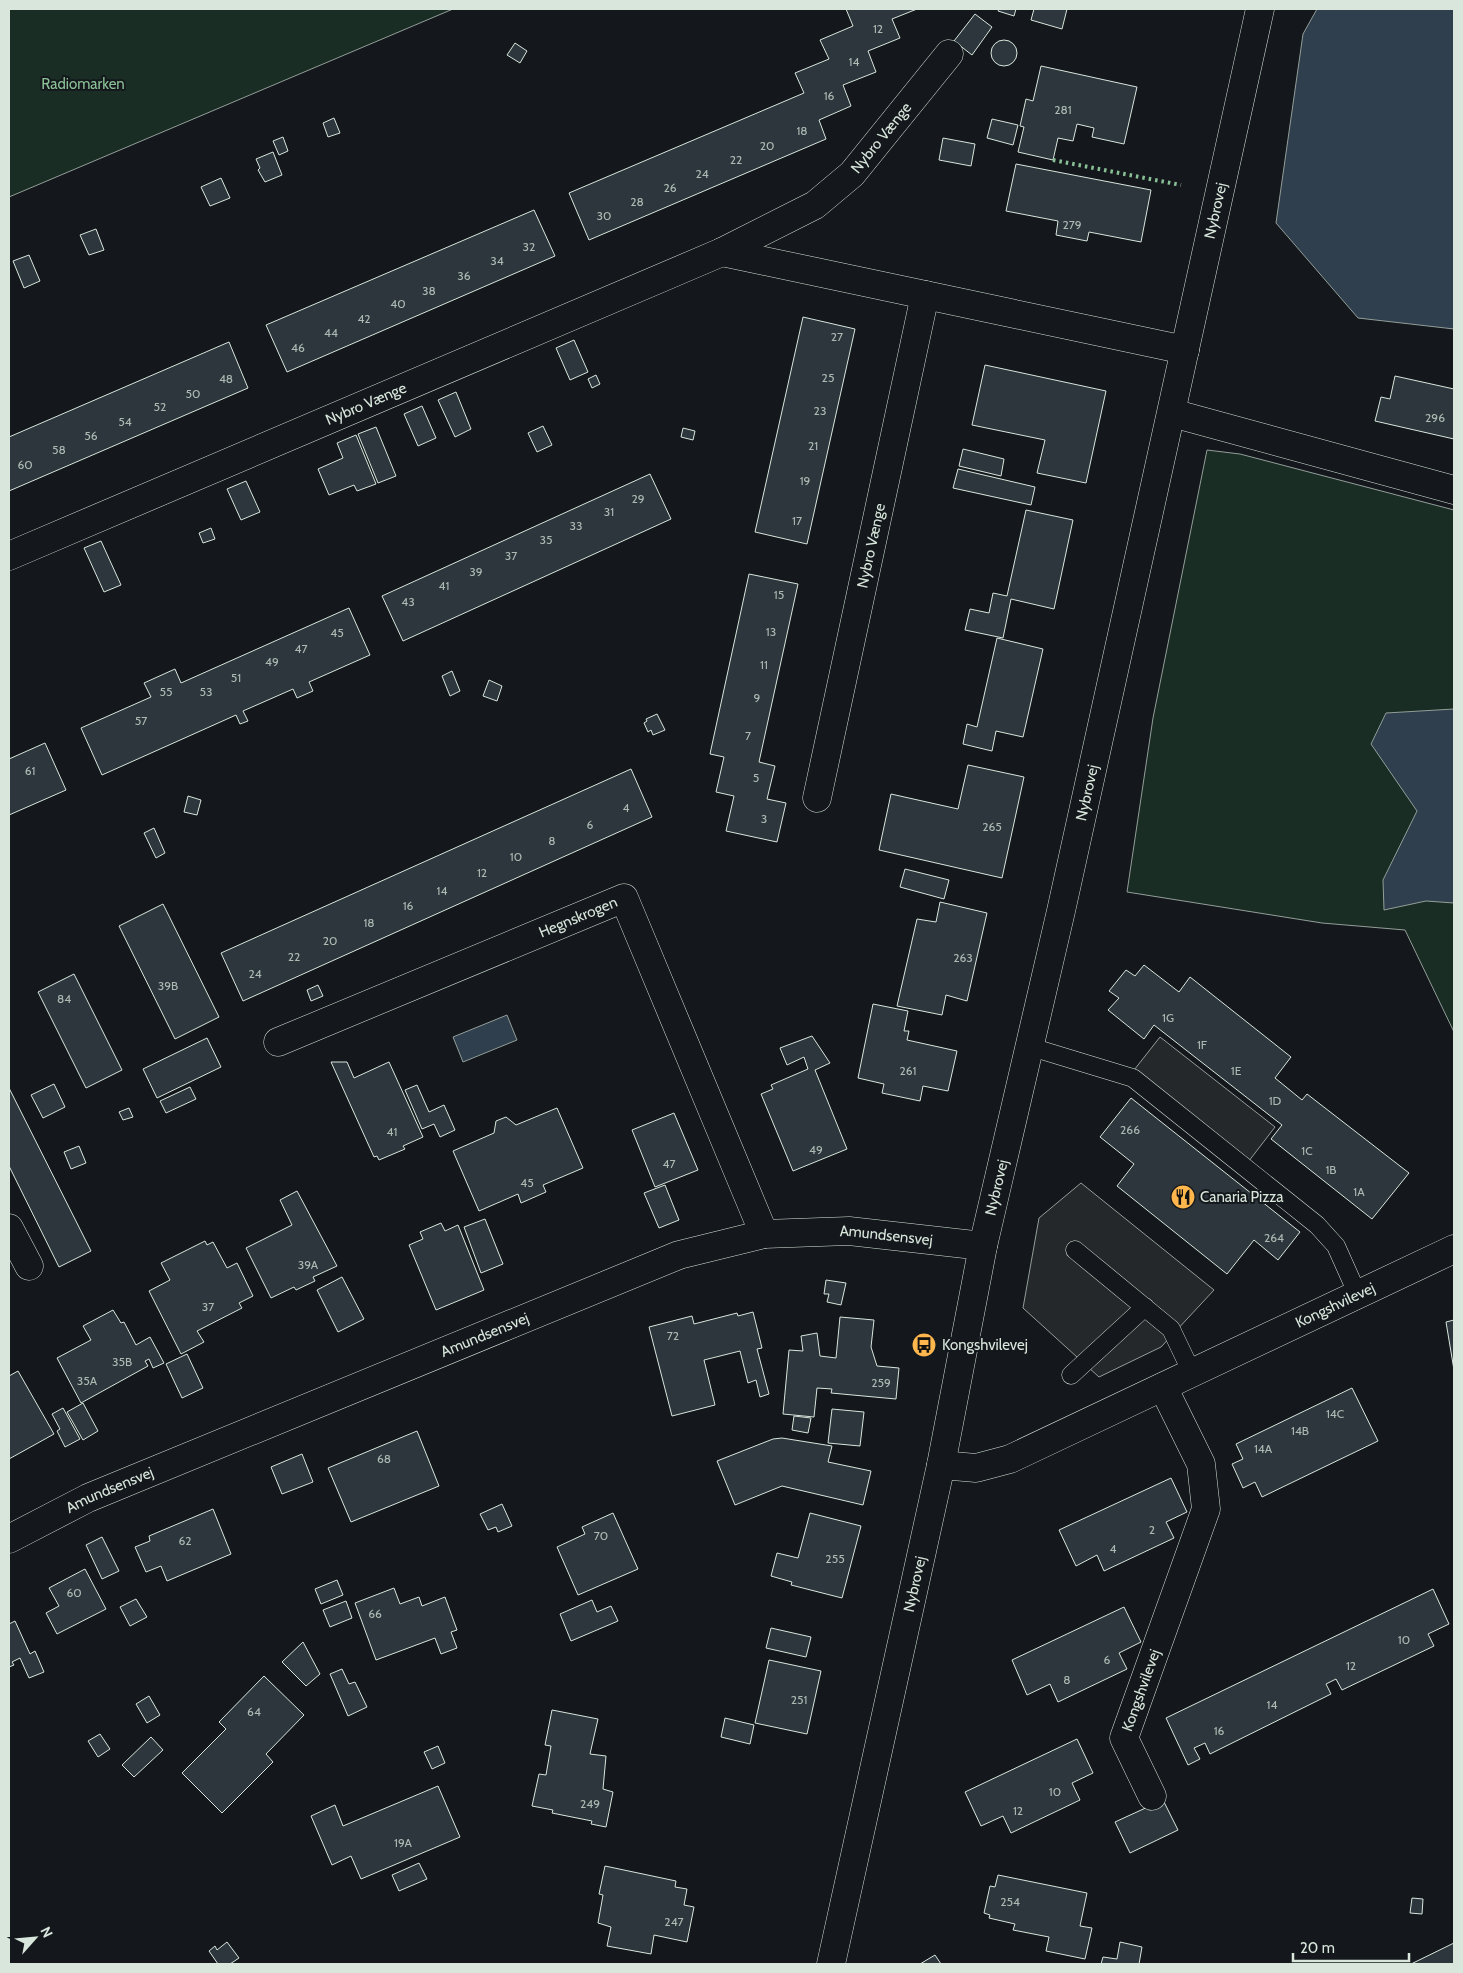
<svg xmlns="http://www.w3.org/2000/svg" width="1463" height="1973" font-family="Cabin,sans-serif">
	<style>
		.green { fill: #1a2d24; stroke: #939e99 }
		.parking { fill: #24282b; stroke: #939e99 }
		.water { fill: #2f3f4d; stroke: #939e99 }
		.building { fill: #2c363c; stroke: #d8e6dc }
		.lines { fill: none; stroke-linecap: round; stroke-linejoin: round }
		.service-casing { stroke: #d8e6dc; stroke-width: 19 }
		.minor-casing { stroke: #d8e6dc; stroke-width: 29 }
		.tertiary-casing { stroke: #d8e6dc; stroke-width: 29 }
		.service { stroke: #14181c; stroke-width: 18 }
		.minor { stroke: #14181c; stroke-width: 28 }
		.tertiary { stroke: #14181c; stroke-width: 28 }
		.hedge { stroke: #8ac095; stroke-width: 4; stroke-dasharray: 2.5 4; stroke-linecap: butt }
		.labels { text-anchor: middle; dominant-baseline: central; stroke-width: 4; stroke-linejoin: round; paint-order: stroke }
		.number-label { font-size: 12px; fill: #adbab4 }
		.park-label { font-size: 15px; fill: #8ac095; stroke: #14181c }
		.street-label { font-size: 15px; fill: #d8e6dc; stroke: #14181c }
		.poi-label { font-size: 15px; fill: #d8e6dc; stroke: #14181c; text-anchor: start }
	</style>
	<rect width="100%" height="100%" fill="#14181c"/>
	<!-- green -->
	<path class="green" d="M9,9H453L9,197Z
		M1207,450L1240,454L1454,510V1032L1405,930L1322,923L1127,892L1153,718Z"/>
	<!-- parking -->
	<path class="parking" d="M1160,1037L1275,1127L1242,1170L1127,1079Z
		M1081,1183L1214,1290L1161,1347L1099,1377L1023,1308L1039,1218Z"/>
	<!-- water -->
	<path class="water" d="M1317,9H1454V329L1358,318L1276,223L1303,34Z
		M1454,709V903L1426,901L1384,910L1383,880L1417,811L1371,744L1386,713Z
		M507,1015L517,1040L463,1062L453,1037Z"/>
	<!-- building -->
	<path class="building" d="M846,9H917L892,19L900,38L868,51L876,72L843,85L851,106L819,120L826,139L589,240L569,193L804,93L795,73L829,59L820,40L853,26Z
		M999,9H1016L1014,16L998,11Z
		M1034,9H1067L1062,29L1031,20Z
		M975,14L992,27L972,55L954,41Z
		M991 53a13 13 0 1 1 26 0a13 13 0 1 1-26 0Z
		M515,43L527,51L520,63L507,55Z
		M1041,66L1137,87L1124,144L1092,137L1094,128L1077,124L1073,141L1058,138L1053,160L1018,152L1024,127L1020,126L1026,99L1033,101Z
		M334,118L340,133L328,137L323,123Z
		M992,119L1018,125L1013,145L987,138Z
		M283,137L288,151L279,155L273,141Z
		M943,138L975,144L971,166L939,160Z
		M273,152L282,175L265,182L258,170L260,168L256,159Z
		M1016,164L1151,190L1141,242L1089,232L1087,241L1056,235L1058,221L1006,211Z
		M221,178L230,198L210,206L201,187Z
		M534,210L555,256L287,372L266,325Z
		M96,229L104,250L89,255L80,235Z
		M29,255L40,281L24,288L13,261Z
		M803,317L855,329L807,544L755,532Z
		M574,340L588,372L570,380L556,348Z
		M229,342L248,388L9,491V437Z
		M985,365L1106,391L1086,483L1037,473L1045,440L972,425Z
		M596,375L600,384L592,388L588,379Z
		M1395,376L1454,389V439L1375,421L1381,397L1390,399Z
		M456,392L471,429L455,437L438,400Z
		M422,406L436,438L418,446L404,414Z
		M543,426L552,445L537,452L528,433Z
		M376,427L396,476L378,483L358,434Z
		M683,428L695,431L693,440L681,437Z
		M356,435L376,484L357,491L354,485L329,495L318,469L343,458L337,443Z
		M963,449L1004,459L1001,476L959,466Z
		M958,469L1035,487L1031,505L953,488Z
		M650,474L671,519L403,641L382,596Z
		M246,481L260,512L241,520L227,489Z
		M1026,510L1073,520L1054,609L1011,599L1003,638L965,630L970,609L989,613L993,593L1007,596Z
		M211,528L215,539L203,543L199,533Z
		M101,541L121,585L104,592L84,548Z
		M749,574L798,584L759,762L775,766L767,799L786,803L777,842L726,831L734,796L716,792L724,757L710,754Z
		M349,608L370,655L309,682L313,691L297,698L293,689L243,711L248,721L240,724L236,715L102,775L81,728L151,697L144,683L175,669L181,683Z
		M997,638L1043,649L1023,737L996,731L992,751L963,744L967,724L977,727Z
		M452,671L460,691L450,696L442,676Z
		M489,680L502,686L497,701L483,696Z
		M657,714L665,730L653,735L651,730L648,732L644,723L647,721L646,719Z
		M45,743L66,790L9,815V759Z
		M968,765L1024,777L1002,878L879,850L891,794L958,809Z
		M631,769L652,817L243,1001L221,953Z
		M188,796L201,800L197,815L184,812Z
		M154,828L165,853L156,858L144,833Z
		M905,869L949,880L944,899L900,887Z
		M940,902L987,913L967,1001L946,995L942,1015L897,1006L917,919L936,922Z
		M163,904L219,1017L175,1039L119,926Z
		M1144,965L1179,992L1190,977L1291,1057L1275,1078L1302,1100L1307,1094L1409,1173L1372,1219L1271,1139L1282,1125L1154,1025L1144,1039L1108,1010L1119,998L1109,991L1126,970L1135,976Z
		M74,974L122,1070L86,1088L38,992Z
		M318,985L323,996L311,1001L307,990Z
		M873,1004L908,1011L904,1031H909L907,1040L957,1051L948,1091L923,1086L920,1101L882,1093L884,1084L858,1078Z
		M812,1036L830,1063L815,1070L847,1149L793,1171L761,1094L773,1089L771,1085L808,1069L804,1057L787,1065L780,1048Z
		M207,1038L221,1067L157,1098L143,1069Z
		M331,1062H347L354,1078L389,1062L423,1137L403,1146L405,1149L379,1160L377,1156L374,1157Z
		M54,1084L65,1107L43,1118L31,1095Z
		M417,1085L429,1112L444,1105L455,1130L440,1137L434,1124L422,1129L405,1090Z
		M190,1087L196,1099L166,1113L160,1101Z
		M9,1088L91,1251L59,1267L9,1166Z
		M1131,1098L1300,1232L1278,1260L1254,1240L1227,1274L1117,1186L1134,1164L1100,1137Z
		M129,1108L133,1117L123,1120L119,1112Z
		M557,1108L583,1168L543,1185L546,1192L521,1203L518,1194L479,1211L453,1151L494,1133L496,1121L506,1117L516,1125Z
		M674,1113L698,1170L655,1187L632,1130Z
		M79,1146L86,1163L71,1169L64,1152Z
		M665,1185L679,1220L659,1228L644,1193Z
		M297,1191L337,1266L313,1277L315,1281L296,1290L294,1287L271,1298L246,1248L292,1225L280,1200Z
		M485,1219L503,1264L481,1273L464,1227Z
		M441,1223L445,1231L458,1225L484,1290L436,1310L409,1245L423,1239L420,1232Z
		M205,1241L207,1245L213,1242L227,1268L237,1263L253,1296L239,1303L242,1308L197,1331L204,1342L181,1354L149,1291L170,1280L161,1263Z
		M342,1277L364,1319L338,1332L317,1290Z
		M826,1280L846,1283L841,1305L827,1302L829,1294H824Z
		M113,1310L121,1323L124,1322L136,1345L150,1337L164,1363L153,1368L149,1359L145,1361L148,1366L81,1403L57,1358L91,1340L83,1326Z
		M753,1312L762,1348L757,1349L769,1394L760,1397L756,1380L748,1383L740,1351L704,1360L715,1405L672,1416L649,1327L692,1316L694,1324L737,1313L738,1316Z
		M840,1317L874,1320L871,1347L877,1366L899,1368L896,1399L831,1393L832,1389L817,1388L814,1417L783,1414L789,1350L803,1351L801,1336L817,1333L820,1356L836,1358Z
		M1454,1320V1370L1446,1322Z
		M187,1354L203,1388L182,1398L166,1364Z
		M18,1371L54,1434L9,1459V1376Z
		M1352,1388L1378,1441L1262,1497L1255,1482L1243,1488L1232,1464L1243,1459L1236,1444Z
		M83,1403L98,1431L83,1440L67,1412Z
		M63,1408L80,1439L65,1447L57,1431L60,1429L52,1414Z
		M832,1409L864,1412L860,1446L828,1443Z
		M794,1416L811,1418L808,1433L792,1430Z
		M417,1431L439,1486L351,1522L328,1468Z
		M782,1438L832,1446L828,1462L871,1471L863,1505L782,1486L735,1505L717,1461L773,1439Z
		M302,1454L313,1482L282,1494L271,1467Z
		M1171,1478L1187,1512L1166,1522L1174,1538L1104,1571L1097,1555L1076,1566L1059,1530Z
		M502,1504L512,1526L498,1532L496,1527L488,1530L480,1514Z
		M213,1509L231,1554L167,1581L161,1566L146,1572L135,1547L150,1541L149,1536Z
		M613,1513L638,1569L578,1595L557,1547L585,1534L582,1527Z
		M810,1513L861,1526L842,1598L791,1585L792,1582L771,1576L777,1553L798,1558Z
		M102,1537L119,1571L102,1579L86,1545Z
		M85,1569L106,1609L57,1634L46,1613L59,1606L49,1588Z
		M337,1580L343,1595L321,1604L315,1589Z
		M394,1588L400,1604L419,1597L422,1606L445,1597L457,1630L451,1632L457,1648L441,1654L435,1638L376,1660L355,1603Z
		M1433,1589L1449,1624L1428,1634L1434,1646L1342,1690L1336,1679L1326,1684L1331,1694L1210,1754L1205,1743L1194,1748L1200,1759L1188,1765L1166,1718Z
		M136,1599L147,1617L130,1626L120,1607Z
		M592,1600L597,1612L611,1606L618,1621L571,1641L560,1614Z
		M346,1601L352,1618L330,1627L323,1610Z
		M1124,1607L1141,1642L1119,1653L1127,1669L1058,1702L1050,1684L1027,1695L1012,1660Z
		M15,1621L30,1654L35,1651L44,1672L29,1678L20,1658L12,1662L14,1665L9,1667V1624Z
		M771,1628L811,1637L806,1657L766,1648Z
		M303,1642L320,1674L306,1686L282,1662Z
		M769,1660L821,1671L807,1734L755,1723Z
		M342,1669L349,1684L355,1682L367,1707L348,1716L330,1674Z
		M264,1676L304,1715L266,1754L273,1762L222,1813L182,1773L226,1729L219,1722Z
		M149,1696L160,1715L147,1723L136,1704Z
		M552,1710L598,1719L590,1754L606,1756L603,1789L613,1792L606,1827L591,1824L592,1821L552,1813L553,1810L532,1806L539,1774L546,1775L551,1746L545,1745Z
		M725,1718L754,1725L750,1744L721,1737Z
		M100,1734L110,1749L98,1757L88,1741Z
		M151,1737L163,1750L134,1777L122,1765Z
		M1077,1739L1093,1773L1072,1783L1080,1800L1011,1833L1003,1816L981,1826L965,1792Z
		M438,1746L445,1763L432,1769L424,1752Z
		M438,1786L460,1837L361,1879L351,1856L332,1865L311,1816L335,1805L343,1826Z
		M1163,1800L1178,1830L1130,1853L1115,1822Z
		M419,1863L427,1879L399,1891L392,1875Z
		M605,1866L676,1881L675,1887L687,1889L684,1905L694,1907L687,1942L654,1935L651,1954L607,1946L611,1927L598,1923L603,1895L599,1894Z
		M998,1875L1087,1893L1080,1926L1092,1928L1085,1959L1046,1951L1049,1937L1013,1930L1015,1924L989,1918L990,1915L984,1913L990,1886L995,1887Z
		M1412,1898L1423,1899L1422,1914L1410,1913Z
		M227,1942L239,1958L230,1964H218L209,1951L215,1946L217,1950Z
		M1120,1942L1142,1947L1139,1964H1101L1103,1957L1117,1959Z
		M1454,1943V1964H1411Z
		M935,1955L941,1964H920Z"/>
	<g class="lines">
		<defs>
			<path id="service" d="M1031,1047L1133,1078L1317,1225L1336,1246L1357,1293
				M1075,1250L1171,1329L1192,1373
				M1071,1375L1145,1307"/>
			<g id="minor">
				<path d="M722,252L1185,350"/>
				<path d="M1172,413L1454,490"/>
				<path id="s1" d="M9,556L722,252L815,205L852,174L949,54"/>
				<path id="s2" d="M817,798L925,295"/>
				<path id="s3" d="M278,1042L624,898L764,1234"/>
				<path d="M9,1228L29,1266"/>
				<path id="s4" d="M941,1465L976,1468L1010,1459L1454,1249"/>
				<path id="s5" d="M9,1539L88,1498L679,1255L764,1234L849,1231L983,1246"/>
				<path id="s6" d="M1152,1796L1124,1738L1206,1509L1201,1464L1163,1387"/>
			</g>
			<g id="tertiary">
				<path id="s7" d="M831,1964L941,1465L983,1246L1061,911L1260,9"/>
			</g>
		</defs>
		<!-- service casing -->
		<use href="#service" class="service-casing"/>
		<!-- minor casing -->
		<use href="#minor" class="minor-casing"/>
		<!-- tertiary casing -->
		<use href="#tertiary" class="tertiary-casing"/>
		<!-- service -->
		<use href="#service" class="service"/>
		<!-- minor -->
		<use href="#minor" class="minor"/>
		<!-- tertiary -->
		<use href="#tertiary" class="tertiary"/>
		<!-- hedge -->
		<path class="hedge" d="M1053,160L1181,185"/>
	</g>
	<!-- icons -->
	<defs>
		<symbol id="restaurant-disc" viewBox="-11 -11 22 22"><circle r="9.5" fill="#ffb74d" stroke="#14181c"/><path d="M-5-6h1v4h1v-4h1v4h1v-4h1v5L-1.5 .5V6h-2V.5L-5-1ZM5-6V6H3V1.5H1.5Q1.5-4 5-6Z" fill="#111"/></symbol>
		<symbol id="bus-disc" viewBox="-11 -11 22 22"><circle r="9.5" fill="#ffb74d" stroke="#14181c"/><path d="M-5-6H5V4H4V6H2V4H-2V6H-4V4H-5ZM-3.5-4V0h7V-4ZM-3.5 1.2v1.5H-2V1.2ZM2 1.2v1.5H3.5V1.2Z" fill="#111"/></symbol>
	</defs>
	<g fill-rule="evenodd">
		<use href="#restaurant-disc" x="1169" y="1183" width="28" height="28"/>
		<use href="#bus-disc" x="910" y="1331" width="28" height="28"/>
	</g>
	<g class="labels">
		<!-- number labels -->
		<g class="number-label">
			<text x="878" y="28">12</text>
			<text x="854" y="61">14</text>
			<text x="829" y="95">16</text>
			<text x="1063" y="109">281</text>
			<text x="802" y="130">18</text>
			<text x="767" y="145">20</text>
			<text x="736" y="159">22</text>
			<text x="702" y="173">24</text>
			<text x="670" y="187">26</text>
			<text x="637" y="201">28</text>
			<text x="604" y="215">30</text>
			<text x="1072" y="224">279</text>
			<text x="529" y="246">32</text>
			<text x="497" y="260">34</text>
			<text x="464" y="275">36</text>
			<text x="429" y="290">38</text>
			<text x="398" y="303">40</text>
			<text x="364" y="318">42</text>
			<text x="331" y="332">44</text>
			<text x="837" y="336">27</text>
			<text x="298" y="347">46</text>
			<text x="828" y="377">25</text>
			<text x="226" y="378">48</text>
			<text x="193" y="393">50</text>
			<text x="160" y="406">52</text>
			<text x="820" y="410">23</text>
			<text x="1435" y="417">296</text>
			<text x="125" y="421">54</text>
			<text x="91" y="435">56</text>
			<text x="813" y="445">21</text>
			<text x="59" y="449">58</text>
			<text x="25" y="464">60</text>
			<text x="805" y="480">19</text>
			<text x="638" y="498">29</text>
			<text x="609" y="511">31</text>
			<text x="797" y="520">17</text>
			<text x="576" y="525">33</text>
			<text x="546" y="539">35</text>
			<text x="511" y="555">37</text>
			<text x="476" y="571">39</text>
			<text x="444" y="585">41</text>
			<text x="779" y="594">15</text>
			<text x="408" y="601">43</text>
			<text x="771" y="631">13</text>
			<text x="337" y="632">45</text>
			<text x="301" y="648">47</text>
			<text x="272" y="661">49</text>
			<text x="764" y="664">11</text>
			<text x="236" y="677">51</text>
			<text x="166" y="691">55</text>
			<text x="206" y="691">53</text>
			<text x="757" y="697">9</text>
			<text x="141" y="720">57</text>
			<text x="748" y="735">7</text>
			<text x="30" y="770">61</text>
			<text x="756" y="777">5</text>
			<text x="626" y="807">4</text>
			<text x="764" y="818">3</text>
			<text x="590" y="824">6</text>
			<text x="992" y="826">265</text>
			<text x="552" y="840">8</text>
			<text x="516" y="856">10</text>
			<text x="482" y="872">12</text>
			<text x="442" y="890">14</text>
			<text x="408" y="905">16</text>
			<text x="369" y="922">18</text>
			<text x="330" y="940">20</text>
			<text x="294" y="956">22</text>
			<text x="963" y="957">263</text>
			<text x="255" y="973">24</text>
			<text x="168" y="985">39B</text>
			<text x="64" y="998">84</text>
			<text x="1168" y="1017">1G</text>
			<text x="1202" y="1044">1F</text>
			<text x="908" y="1070">261</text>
			<text x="1236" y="1070">1E</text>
			<text x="1275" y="1100">1D</text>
			<text x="1130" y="1129">266</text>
			<text x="392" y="1131">41</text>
			<text x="816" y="1149">49</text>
			<text x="1307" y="1150">1C</text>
			<text x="669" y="1163">47</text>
			<text x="1331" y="1169">1B</text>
			<text x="527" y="1182">45</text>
			<text x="1359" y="1191">1A</text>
			<text x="1274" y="1237">264</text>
			<text x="308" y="1264">39A</text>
			<text x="208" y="1306">37</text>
			<text x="673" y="1335">72</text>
			<text x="122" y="1361">35B</text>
			<text x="87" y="1380">35A</text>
			<text x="881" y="1382">259</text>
			<text x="1335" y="1413">14C</text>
			<text x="1300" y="1430">14B</text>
			<text x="1263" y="1448">14A</text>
			<text x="384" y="1458">68</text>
			<text x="1152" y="1529">2</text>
			<text x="601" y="1535">70</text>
			<text x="185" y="1540">62</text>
			<text x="1113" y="1548">4</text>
			<text x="835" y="1558">255</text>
			<text x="74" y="1592">60</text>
			<text x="375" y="1613">66</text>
			<text x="1404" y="1639">10</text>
			<text x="1107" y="1659">6</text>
			<text x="1351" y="1665">12</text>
			<text x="1067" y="1679">8</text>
			<text x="799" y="1699">251</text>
			<text x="1272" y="1704">14</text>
			<text x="254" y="1711">64</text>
			<text x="1219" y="1730">16</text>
			<text x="1055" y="1791">10</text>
			<text x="590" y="1803">249</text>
			<text x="1018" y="1810">12</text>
			<text x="403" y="1842">19A</text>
			<text x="1010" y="1901">254</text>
			<text x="674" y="1921">247</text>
		</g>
		<!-- park labels -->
		<g class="park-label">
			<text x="83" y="84">Radiomarken</text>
		</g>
		<!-- street labels -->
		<g class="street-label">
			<text stroke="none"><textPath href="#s1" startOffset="974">Nybro Vænge</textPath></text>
			<text stroke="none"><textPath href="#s7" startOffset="1795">Nybrovej</textPath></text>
			<text stroke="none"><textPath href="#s1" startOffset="388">Nybro Vænge</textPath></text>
			<text stroke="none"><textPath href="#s2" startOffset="258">Nybro Vænge</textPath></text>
			<text stroke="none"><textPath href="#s7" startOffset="1199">Nybrovej</textPath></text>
			<text stroke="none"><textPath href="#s3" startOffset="325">Hegnskrogen</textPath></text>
			<text stroke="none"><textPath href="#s7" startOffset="794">Nybrovej</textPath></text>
			<text stroke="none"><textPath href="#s5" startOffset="938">Amundsensvej</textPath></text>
			<text stroke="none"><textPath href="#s4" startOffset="430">Kongshvilevej</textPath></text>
			<text stroke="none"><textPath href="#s5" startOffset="518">Amundsensvej</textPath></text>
			<text stroke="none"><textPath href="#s5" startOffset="112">Amundsensvej</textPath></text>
			<text stroke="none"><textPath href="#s7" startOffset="389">Nybrovej</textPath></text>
			<text stroke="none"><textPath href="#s6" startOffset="115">Kongshvilevej</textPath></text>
		</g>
		<!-- poi labels -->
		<g class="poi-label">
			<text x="1200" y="1197">Canaria Pizza</text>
			<text x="942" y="1345">Kongshvilevej</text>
		</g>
	</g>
	<!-- border -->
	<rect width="1463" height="1973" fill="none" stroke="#d8e6dc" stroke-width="20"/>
	<!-- north arrow -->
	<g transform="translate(35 1938) rotate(63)" stroke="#14181c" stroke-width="4" paint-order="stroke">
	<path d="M0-4L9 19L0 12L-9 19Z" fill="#d8e6dc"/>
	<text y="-8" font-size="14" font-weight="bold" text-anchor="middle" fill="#d8e6dc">N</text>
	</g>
	<!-- scale -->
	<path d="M1293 1953v8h116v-8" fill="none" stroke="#d8e6dc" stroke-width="2.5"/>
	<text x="1300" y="1953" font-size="15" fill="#d8e6dc" stroke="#14181c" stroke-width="4" paint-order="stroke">20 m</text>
</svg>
